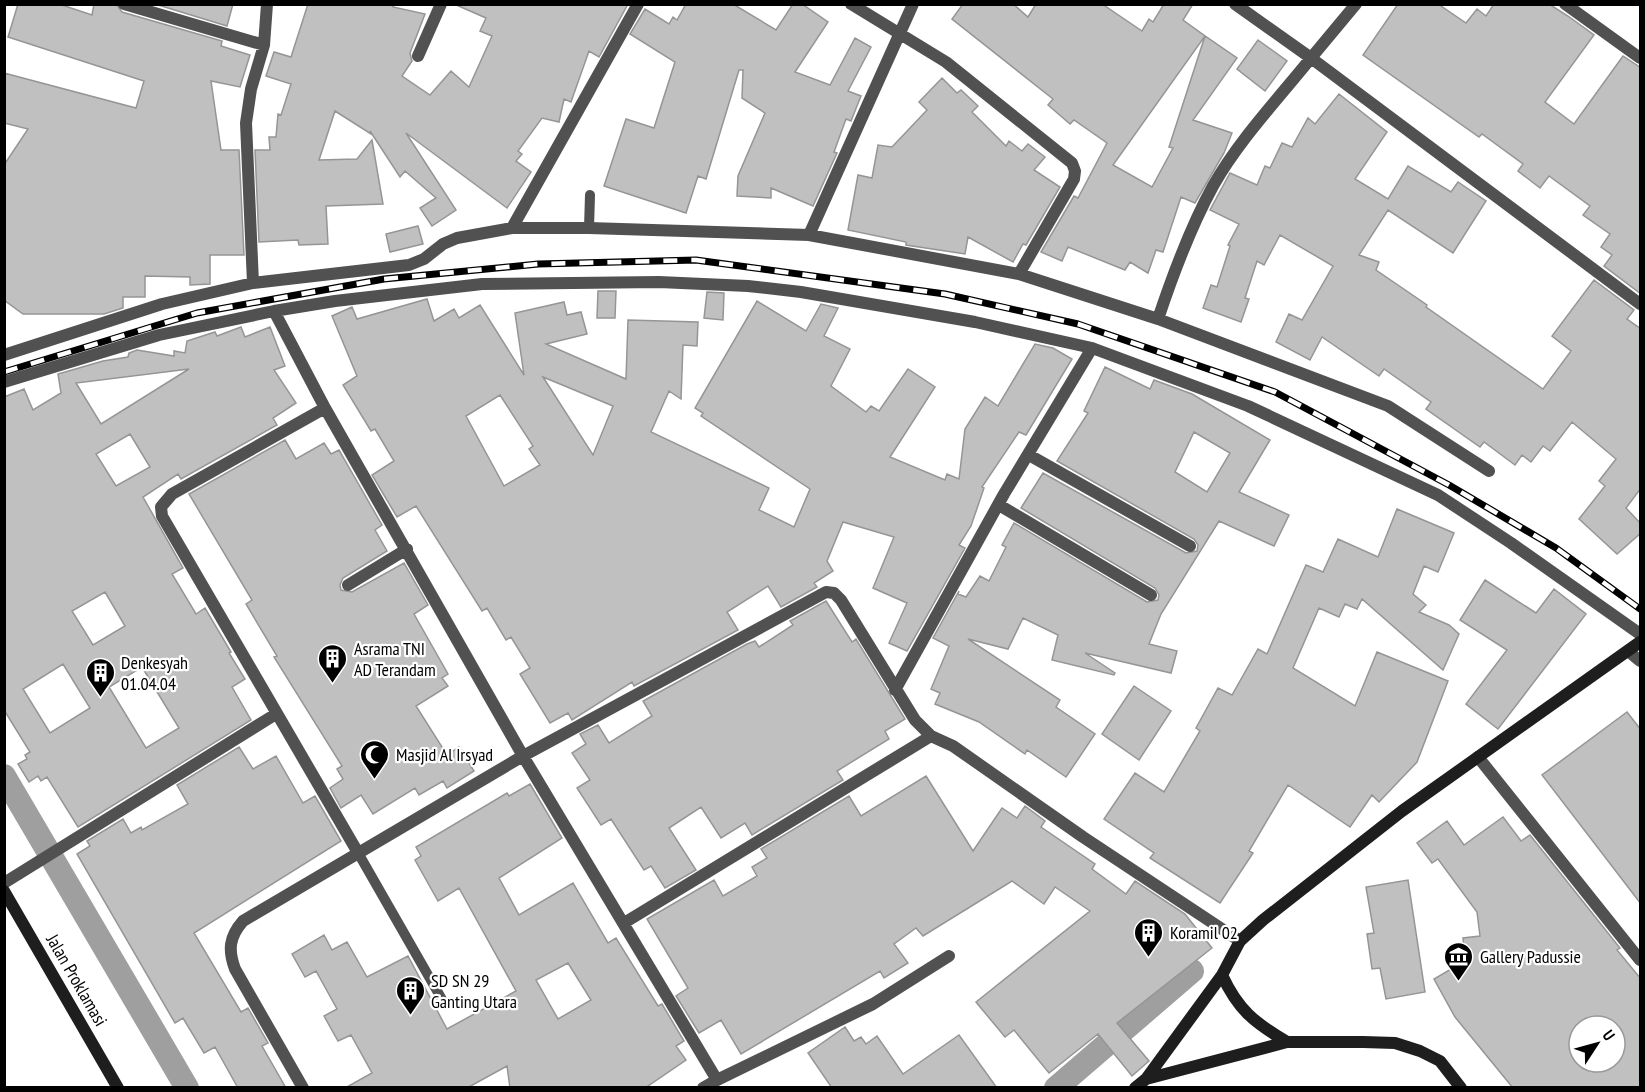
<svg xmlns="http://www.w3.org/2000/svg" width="1645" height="1092" font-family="'PT Sans Narrow',sans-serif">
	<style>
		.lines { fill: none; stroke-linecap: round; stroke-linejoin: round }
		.canal { stroke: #9f9f9f; stroke-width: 24 }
		.building { fill: #c0c0c0; stroke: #959595; stroke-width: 1.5; fill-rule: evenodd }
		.lane { stroke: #515151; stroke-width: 10 }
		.street { stroke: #515151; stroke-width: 12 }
		.secondary { stroke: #1e1e1e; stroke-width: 12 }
		.rail-casing { stroke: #000; stroke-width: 7 }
		.rail { stroke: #fff; stroke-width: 4.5; stroke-dasharray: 14; stroke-linecap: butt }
		.labels { text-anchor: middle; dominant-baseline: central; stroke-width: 4.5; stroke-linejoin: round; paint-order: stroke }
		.poi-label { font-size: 18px; fill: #000; stroke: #fff; text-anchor: start }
		.street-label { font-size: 18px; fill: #000; stroke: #fff }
	</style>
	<rect width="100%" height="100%" fill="#fff"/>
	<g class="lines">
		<!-- canal -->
		<path class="canal" d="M4,776L187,1088
			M1056,1088L1192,971"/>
	</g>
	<!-- building -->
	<path class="building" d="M18,4H59L92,15L94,4H116L122,12L222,41L221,46L250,55L240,87L211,81L221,150H239L244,255H210V284L190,285V277L145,276V297H123V308L104,314H23L4,300V165L28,129L4,123V73L136,108L144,81L8,37Z
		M155,4H233L227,26Z
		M308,4H393V7L425,14L410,53L412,61L402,76L430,95L451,71L469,87L492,36L480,31L486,18L454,4H628L599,57L589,51L571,102L564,99L559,122L542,118L518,151L522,154L516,161L531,172L507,208L406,133L456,210L432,226L420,208L436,198L405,171L400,177L370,131L371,134L335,111L319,160L357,159L372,140L383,204L326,206L328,244L299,245L298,240L259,242L255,150H270L269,137H276L278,114L281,115L291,84L266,76L274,52L291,57Z
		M686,4H733L776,30L793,4H802L828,22L795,72L830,85L855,38L871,47L848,91L861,96L851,121L846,119L834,152L837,153L813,206L771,188V198L737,196L738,176L765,113L742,98L743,70H739L706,179L698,176L686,213L604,186L626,119L654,128L675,62L630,34L645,9L669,24L673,17L677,20Z
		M963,4H1013L1028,17L1036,4H1102L1142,31L1149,19L1153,22L1164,4H1193L1183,20L1205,36L1113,165L1152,187L1173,148L1169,147L1205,36L1237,58L1193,120L1232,133L1224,153L1195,203L1181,197L1163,252L1156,250L1148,273L1130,262L1125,270L1068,247L1062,261L1041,252L1074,196L1078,198L1107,143L1074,120L1070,124L1048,105L1053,99L952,19Z
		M1398,4H1438L1466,23L1477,9L1486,16L1494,4H1549L1568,16L1594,35L1545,102L1574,124L1623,56L1641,68V294L1604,266L1612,255L1601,247L1610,234L1583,215L1590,206L1549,176L1540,188L1518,171L1523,164L1482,134L1479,137L1363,55Z
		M1258,40L1287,61L1265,91L1237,69Z
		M942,78L957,93L961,90L978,106L972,112L1006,146L1009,141L1022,151L1028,144L1045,157L1034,170L1060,187L1026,245L1023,244L1013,262L968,237L965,254L906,245V242L848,230L858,175L872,178L878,145L892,147L927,110L919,102Z
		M1339,94L1387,132L1355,179L1388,199L1408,166L1451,192L1458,182L1486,201L1453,253L1388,210L1359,255L1379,262L1376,270L1427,305L1426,307L1543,389L1571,351L1552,336L1594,280L1634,310L1627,319L1641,329V488L1626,508L1641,524V533L1617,554L1579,519L1605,486L1599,481L1616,459L1572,422L1550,451L1543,446L1531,462L1522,455L1515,465L1484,442L1480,447L1426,409L1431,402L1384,369L1379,376L1322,337L1310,360L1276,342L1289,314L1302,320L1333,266L1280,235L1264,265L1257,261L1245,298L1249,299L1241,322L1203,308L1211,285L1217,287L1230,246L1228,245L1239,224L1210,210L1230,173L1257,185L1265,166L1270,168L1282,143L1292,147L1308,118L1315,124Z
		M418,226L423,244L390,252L386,234Z
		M598,291H616L615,318H597Z
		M707,292L724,293L723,320L704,318Z
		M427,299L434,321L454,309L459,318L480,305L524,375L515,313L564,302L567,315L581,312L587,334L546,344L626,379L628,320L698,322L697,346L683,345L681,399L669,391L651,432L769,488L759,510L794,527L810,489L701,416L703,413L695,408L757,301L806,331L821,304L838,308L824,336L850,349L831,386L866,412L871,406L879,411L908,369L935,387L890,457L945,480L947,474L959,479L965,429L985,397L998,406L1035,344L1053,348L1072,359L1026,435L1019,432L982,487L984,488L971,526L959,545L965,548L907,651L889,643L907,603L873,588L894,537L843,522L827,561L833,571L814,583L817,587L781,607L768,586L727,612L738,630L634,686L632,682L572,720L568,713L550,723L520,674L530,668L511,637L506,640L487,608L482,611L416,506L397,517L372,475L394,461L375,429L371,431L343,385L357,376L332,316L352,307L357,319ZM543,377L613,406L593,455ZM500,395L533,446L529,449L540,465L504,486L466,416Z
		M241,327L245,337L270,327L285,366L274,370L296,403L273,418L277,425L181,479L178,474L143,497L183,568L172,574L196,614L205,608L231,652L229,653L245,679L232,687L251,720L78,827L47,777L41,781L38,776L29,782L18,764L27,759L25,755L30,752L4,710V397L24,389L33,410L61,393L58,374L103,361L128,357L129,353L137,350L174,356V351L185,353L187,341L215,332L217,336ZM189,369L101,424L76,383L181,370ZM130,434L150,467L116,486L96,454ZM105,592L125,626L93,645L72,611ZM63,664L90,708L50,733L23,689ZM142,667L179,728L146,748L109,687Z
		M1105,367L1150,389L1154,380L1192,394L1270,440L1239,492L1289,515L1274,546L1219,521L1161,614L1149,644L1177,651L1171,673L1085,653L1115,673L1114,675L1052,660L1058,635L1023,618L1008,649L968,639L1060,700L1056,707L1095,734L1066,777L1027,750L1025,754L979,722L935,704L940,693L931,689L949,646L933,638L959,591L958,594L966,597L980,576L989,581L1006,547L1002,545L1014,523L1147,602L1158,600L1159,595L1155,588L1021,508L1043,473L1186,553L1197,551L1198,545L1194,539L1057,461L1088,413L1084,411ZM1194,432L1230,453L1207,492L1175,472Z
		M285,440L296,459L324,443L331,454L339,450L382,525L375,530L387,551L343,578L340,585L341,590L352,592L404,563L428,605L414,614L448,674L442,678L448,686L416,706L447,755L459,747L474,771L447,788L443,781L419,795L415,788L373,814L361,795L341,808L330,788L343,779L337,769L342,766L274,657L277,656L246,604L252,600L189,494Z
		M1397,509L1454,533L1438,572L1424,566L1413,594L1426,605L1419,612L1449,625L1459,634L1443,670L1362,599L1357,609L1345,604L1339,617L1319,608L1293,668L1355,706L1377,652L1448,681L1417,762L1379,802L1372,795L1350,827L1288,785L1249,851L1253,853L1220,903L1150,858L1154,853L1104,819L1135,773L1164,792L1200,731L1196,728L1218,688L1232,695L1258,649L1267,654L1306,565L1323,572L1338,539L1378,557Z
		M1485,580L1536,613L1554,589L1586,614L1498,729L1466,704L1507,650L1460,620Z
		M826,601L852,642L856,639L905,719L885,731L889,739L837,771L843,780L752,835L745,823L721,838L701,807L669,828L696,870L665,888L651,866L644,870L611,819L601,825L577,788L590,780L572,753L586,744L580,734L598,725L609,743L652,716L643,701L747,644L755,641L759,647L793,625L790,621Z
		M1134,686L1171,711L1139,760L1102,734Z
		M1627,712L1641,730V904L1542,775Z
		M239,747L253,769L276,756L303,803L315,796L341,841L194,933L241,1012L248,1008L268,1043L262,1046L286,1088H238L215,1047L204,1053L183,1018L175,1023L77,854L90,846L87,841L123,819L131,833L141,827L142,830L188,804L177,785Z
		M926,776L973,851L1002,808L1017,818L1025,806L1045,821L1041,827L1095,864L1092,869L1126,894L1135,881L1185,914L1212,948L1117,1023L1149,1061L1132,1076L1098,1034L1049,1073L1014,1030L1005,1037L976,1002L1090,911L1055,887L1044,904L1012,881L923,936L916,928L894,944L908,963L884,978L880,971L741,1054L721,1020L699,1033L676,996L688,988L647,919L714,880L723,896L757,876L752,867L767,858L761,849L849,796L861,816Z
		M530,784L562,838L499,878L519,915L573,883L608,943L616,938L658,1006L662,1004L684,1041L676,1046L686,1060L645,1088H510L507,1066L467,1088H345L372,1073L351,1035L338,1041L324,1016L337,1009L316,971L305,977L292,954L324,935L332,950L347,942L367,977L408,956L447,1029L516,991L459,888L438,901L415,860L421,856L416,847L507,793L509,796ZM568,963L591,1000L558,1019L536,980Z
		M1503,817L1521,841L1530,835L1620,948L1617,950L1641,979V1088H1513L1455,1017L1434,979L1465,961L1463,938L1480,936L1477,912L1438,859L1432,863L1417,843L1447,821L1464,845ZM1579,1026H1615V1062H1579Z
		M1408,880L1425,992L1386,999L1380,968L1372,969L1367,934L1374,933L1366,887Z
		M845,1027L854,1041L861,1037L866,1044L877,1036L903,1074L959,1035L997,1088H832L808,1053Z"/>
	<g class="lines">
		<!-- lane -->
		<path class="lane" d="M589,228L590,195
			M357,851L444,1003"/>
		<!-- street -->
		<path class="street" d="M124,4L264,45
			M851,4L946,62L1072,163L1075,171L1074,179L1019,274
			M1356,4L1311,58L1640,304
			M1565,4L1640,58
			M418,56L441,4
			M512,228L638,4
			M809,235L913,4
			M253,283L246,123L251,89L264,45L267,4
			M274,311L325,408L523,756L717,1080L703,1088
			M1158,319C1173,274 1190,228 1213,186C1239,140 1278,99 1311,58L1235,4
			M4,355L162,304L253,283L409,265L424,259L443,244L457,238L512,228H589L809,235L1019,274L1158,319L1388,406L1489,471
			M4,382L159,335L274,311L335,301L482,284L659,282L748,286L801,292L975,322L1092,348L1248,406L1438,495L1511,543L1640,634
			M325,408L172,494L161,507L162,516L357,851
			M1029,455L1190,546
			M999,505L1151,595
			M348,585L407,549
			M1628,651L1640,661
			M895,690L1004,494L1092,348
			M1478,757L1640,960
			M4,883L276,714
			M624,923L931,736
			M717,1080L873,1004L949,956
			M303,1088L235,969C228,950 229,937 243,921L523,756L826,592L834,593L841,600L915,720L931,736L953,746L1083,837L1240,941"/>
		<!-- secondary -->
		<path class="secondary" d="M4,891L118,1088
			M1222,975C1238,1010 1255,1023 1287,1042
			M1146,1079L1287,1042H1363L1395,1043L1420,1051L1440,1061L1461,1088
			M1135,1088L1146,1079L1222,975L1240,941L1263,920L1402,811L1640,642"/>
		<defs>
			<path id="rail" d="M4,372L197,313L384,279L538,264L696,260L945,294L1078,324L1275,392L1449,485L1556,548L1640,609"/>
		</defs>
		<!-- rail casing -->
		<use href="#rail" class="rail-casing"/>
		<!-- rail -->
		<use href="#rail" class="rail"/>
	</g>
	<!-- icons -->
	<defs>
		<symbol id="building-pin" viewBox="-11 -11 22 30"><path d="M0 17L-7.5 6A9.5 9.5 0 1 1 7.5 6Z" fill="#000" stroke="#fff"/><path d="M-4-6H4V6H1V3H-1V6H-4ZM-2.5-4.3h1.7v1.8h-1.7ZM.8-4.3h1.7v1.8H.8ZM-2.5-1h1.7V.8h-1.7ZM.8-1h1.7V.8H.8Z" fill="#fff"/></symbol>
		<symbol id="mosque-pin" viewBox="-11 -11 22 30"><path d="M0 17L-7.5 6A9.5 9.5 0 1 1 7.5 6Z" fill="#000" stroke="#fff"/><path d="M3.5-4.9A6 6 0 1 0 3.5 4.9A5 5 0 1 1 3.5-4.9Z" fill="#fff"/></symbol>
		<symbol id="museum-pin" viewBox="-11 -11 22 30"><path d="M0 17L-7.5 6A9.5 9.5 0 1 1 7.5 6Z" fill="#000" stroke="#fff"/><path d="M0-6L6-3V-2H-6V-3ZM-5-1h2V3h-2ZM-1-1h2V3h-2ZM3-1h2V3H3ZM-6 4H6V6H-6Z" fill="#fff"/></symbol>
	</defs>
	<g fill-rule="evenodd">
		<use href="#building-pin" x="316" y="642" width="33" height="45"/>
		<use href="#building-pin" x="84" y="656" width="33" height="45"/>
		<use href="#mosque-pin" x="358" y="738" width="33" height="45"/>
		<use href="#building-pin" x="1132" y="916" width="33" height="45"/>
		<use href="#museum-pin" x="1442" y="940" width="33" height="45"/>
		<use href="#building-pin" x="394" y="974" width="33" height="45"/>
	</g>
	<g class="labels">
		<!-- poi labels -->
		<g class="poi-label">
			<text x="354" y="648">Asrama TNI<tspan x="354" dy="21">AD Terandam</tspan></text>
			<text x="121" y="662">Denkesyah<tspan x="121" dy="21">01.04.04</tspan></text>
			<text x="396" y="754">Masjid Al Irsyad</text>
			<text x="1170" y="932">Koramil 02</text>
			<text x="1480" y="956">Gallery Padussie</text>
			<text x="431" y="980">SD SN 29<tspan x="431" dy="21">Ganting Utara</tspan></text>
		</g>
		<!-- street labels -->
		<g class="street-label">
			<text transform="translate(77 980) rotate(60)">Jalan Proklamasi</text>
		</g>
	</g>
	<!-- border -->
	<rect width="1645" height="1092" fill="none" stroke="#000000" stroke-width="12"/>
	<!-- north arrow -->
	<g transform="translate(1597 1044) rotate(54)"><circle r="28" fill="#ffffff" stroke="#999999" stroke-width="1.5"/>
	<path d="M0-4.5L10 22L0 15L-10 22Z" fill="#000000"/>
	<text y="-9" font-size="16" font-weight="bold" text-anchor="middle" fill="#000000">U</text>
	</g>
</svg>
